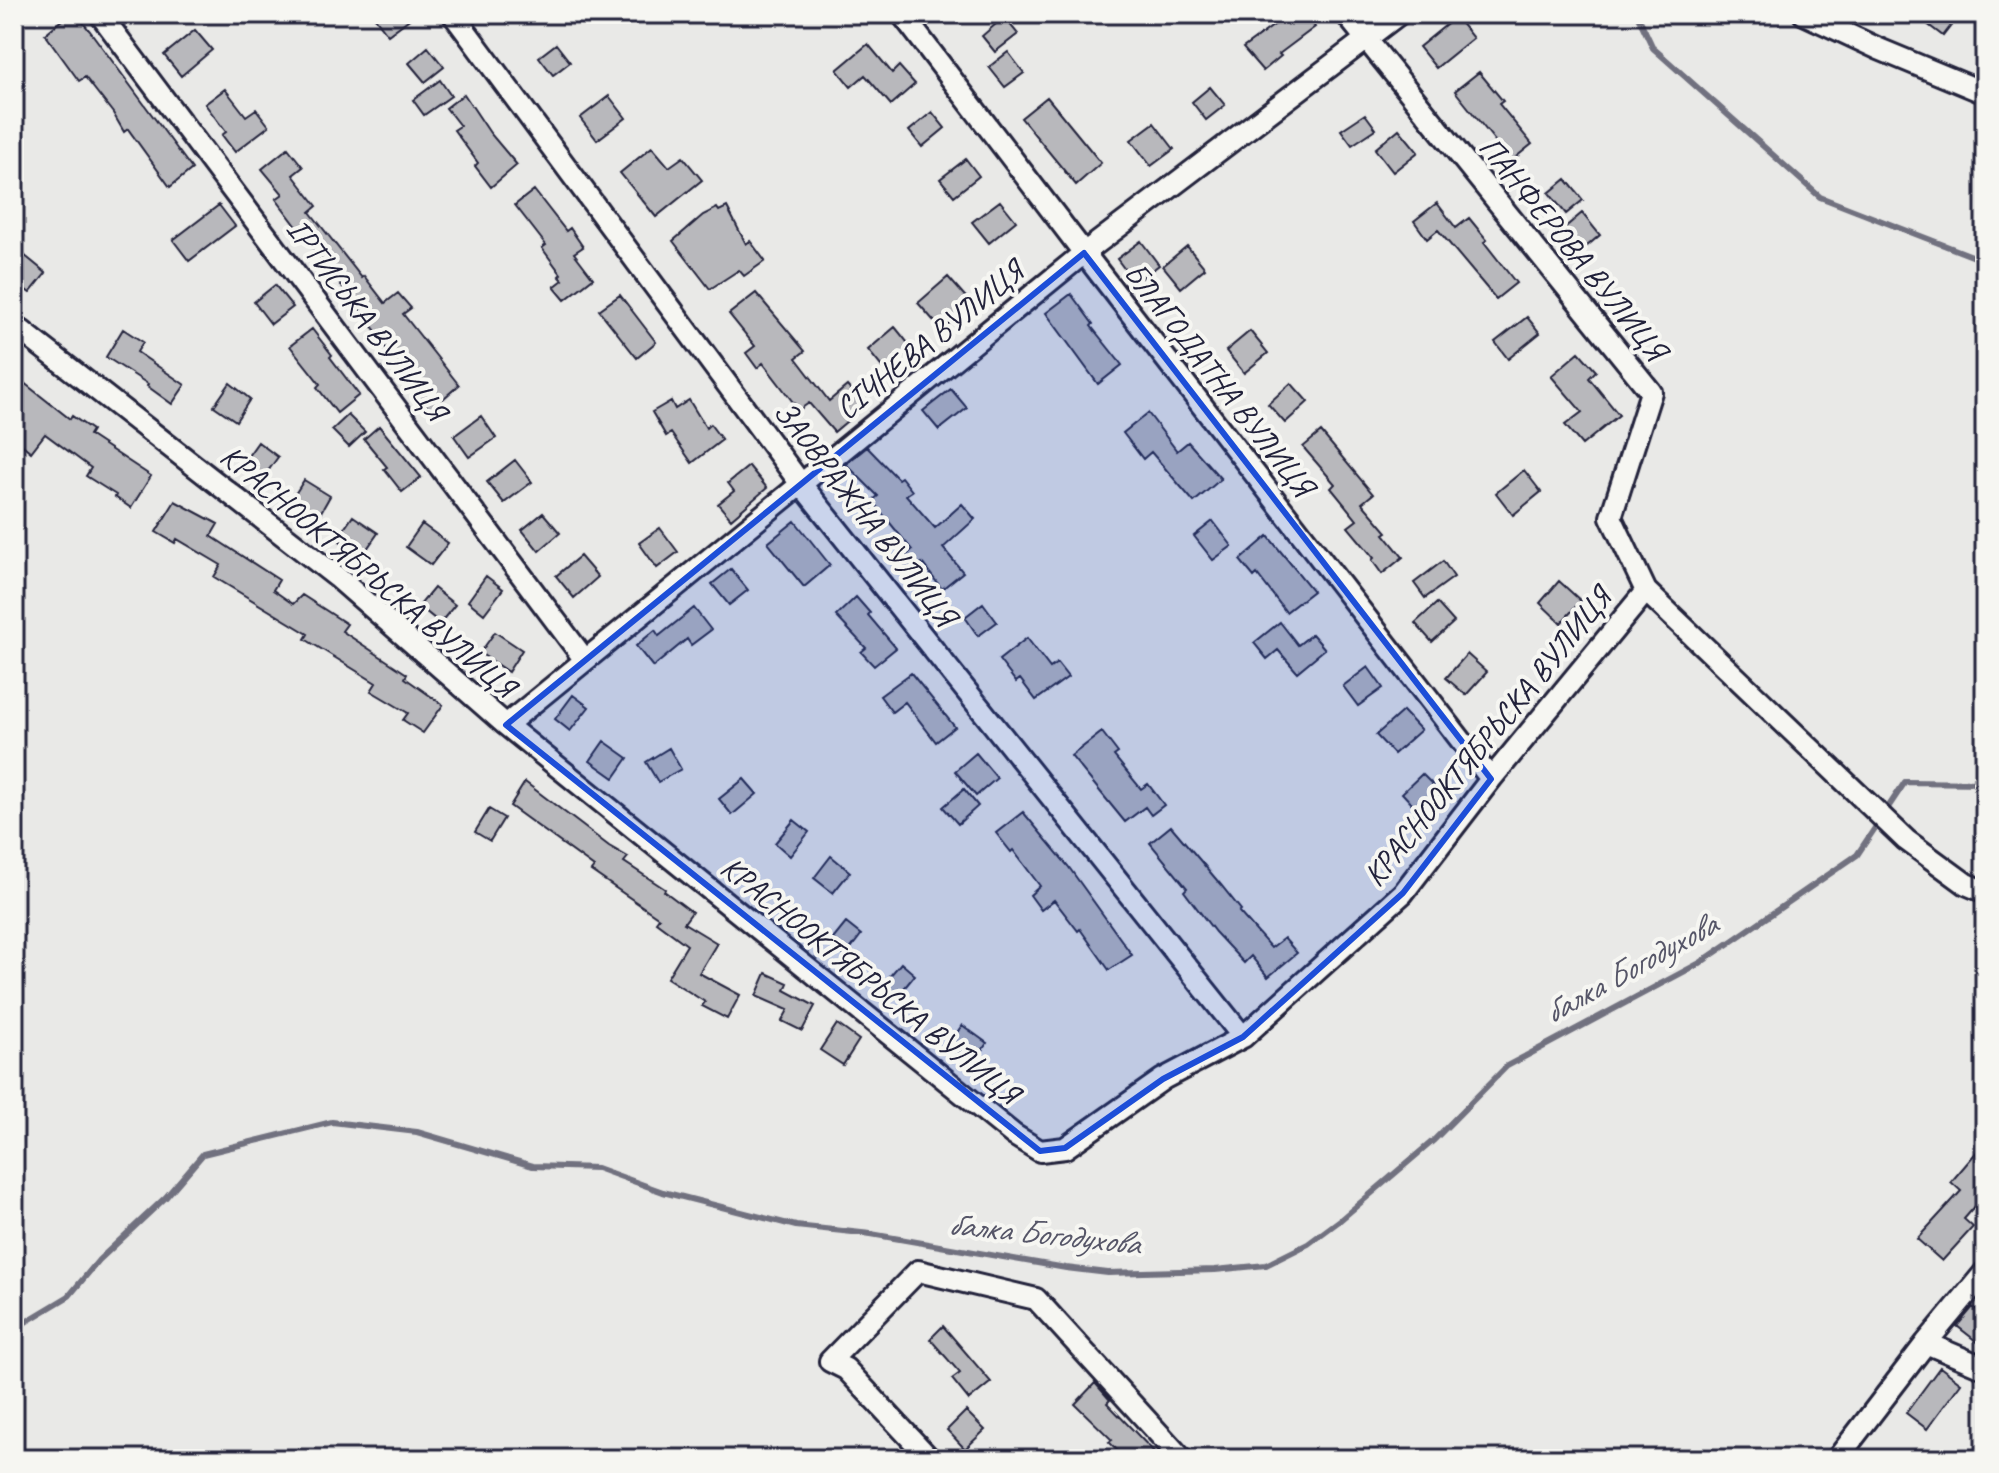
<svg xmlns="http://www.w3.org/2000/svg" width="1999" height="1473" font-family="Caveat,sans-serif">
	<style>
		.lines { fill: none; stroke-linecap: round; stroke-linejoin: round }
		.stream { stroke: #71717f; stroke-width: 6 }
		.building { fill: #b8b8bc; stroke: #22223b; stroke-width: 2 }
		.minor-casing { stroke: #22223b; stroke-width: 26 }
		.minor { stroke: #f6f6f2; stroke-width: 20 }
		.marked { fill: #1d4ed8; fill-opacity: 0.2; stroke: #1d4ed8; stroke-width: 6; stroke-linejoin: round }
		.labels { text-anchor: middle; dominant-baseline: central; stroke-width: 8; stroke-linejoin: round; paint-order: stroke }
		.street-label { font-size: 32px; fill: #22223b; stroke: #f6f6f2 }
		.water-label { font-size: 34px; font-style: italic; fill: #565668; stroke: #f6f6f2 }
	</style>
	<rect width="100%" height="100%" fill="#e9e9e7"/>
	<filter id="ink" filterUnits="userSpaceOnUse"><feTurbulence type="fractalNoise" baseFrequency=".0125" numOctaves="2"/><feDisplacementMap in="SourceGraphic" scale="16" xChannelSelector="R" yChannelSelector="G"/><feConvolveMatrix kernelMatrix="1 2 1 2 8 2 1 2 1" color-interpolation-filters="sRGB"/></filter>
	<g filter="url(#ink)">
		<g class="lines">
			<!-- stream -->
			<path class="stream" d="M1637,14L1653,48L1820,197L1985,261
				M1885,812L1905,782L1985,783
				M14,1329L69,1296L99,1260L166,1197L203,1154L332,1122L417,1132L533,1166L597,1168L663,1192L796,1226L871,1234L1066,1268L1108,1273L1215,1270L1266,1265L1308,1244L1339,1221L1434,1140L1507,1066L1700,963L1857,855L1879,822"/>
		</g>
		<!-- building -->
		<path class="building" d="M69,14H76L90,31L192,169L170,187L128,129L124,132L113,113L85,77L79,81L45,34Z
			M372,14H416L388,35Z
			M1289,14H1305L1315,27L1279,54L1281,56L1263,71L1243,48Z
			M1914,14H1960L1943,36Z
			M1004,17L1018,34L995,52L982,36Z
			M1456,17L1473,38L1436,68L1419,47Z
			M195,30L212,50L181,76L164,55Z
			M556,44L570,62L553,75L539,57Z
			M868,44L892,73L899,66L915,84L891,105L865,75L851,87L837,70Z
			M428,47L444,67L425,82L409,63Z
			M1008,52L1024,73L1005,87L989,67Z
			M1479,72L1503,101L1499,104L1532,144L1511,161L1455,91Z
			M440,80L451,96L424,115L413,100Z
			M1210,87L1225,105L1206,120L1192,102Z
			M225,89L246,116L256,109L269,126L235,152L222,135L226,132L205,104Z
			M464,94L490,133L517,165L491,187L475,166L478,163L454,130L460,126L446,108Z
			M609,96L626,118L597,140L580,118Z
			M1047,97L1101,163L1076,185L1021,118Z
			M932,112L945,128L922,147L909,131Z
			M1365,114L1376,129L1352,145L1341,130Z
			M1154,123L1174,149L1151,166L1131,140Z
			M1399,129L1418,152L1393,172L1375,149Z
			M652,147L669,167L683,157L702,180L656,217L620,173Z
			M288,148L303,167L293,175L317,206L310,212L362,278L364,276L385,303L398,293L411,308L403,314L459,385L430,410L411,388L416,384L382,344L384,342L276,199L283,194L262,169Z
			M966,159L979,176L954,196L940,179Z
			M1566,179L1583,200L1566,214L1549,193Z
			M534,190L566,231L570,228L583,247L574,253L593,278L565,300L554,287L563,280L559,276L561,274L542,248L546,245L515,205Z
			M1000,201L1016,221L989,243L972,222Z
			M1437,203L1456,228L1469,218L1487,240L1484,242L1516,283L1496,299L1438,230L1427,239L1414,221Z
			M219,205L235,226L189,261L173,240Z
			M727,207L746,244L750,241L765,261L744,276L739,270L710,289L673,241L703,215L717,208L719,211Z
			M1582,213L1600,235L1580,252L1562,230Z
			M1141,241L1159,265L1135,283L1117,259Z
			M1187,246L1205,268L1181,288L1163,266Z
			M24,255L46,273L30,293L14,281V268Z
			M948,277L971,303L942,330L918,303Z
			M275,285L293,307L271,324L254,302Z
			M756,293L805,351L796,358L829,401L847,386L865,406L834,432L809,403L799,410L763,363L757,368L746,353L755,346L729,314Z
			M1071,294L1093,324L1091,326L1122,365L1098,384L1046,313Z
			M620,295L656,342L637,358L599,310Z
			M1527,317L1540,333L1508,359L1495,342Z
			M895,327L912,348L885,371L868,350Z
			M123,329L143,342L137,352L185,385L172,404L147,386L148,384L106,357Z
			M312,329L332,355L330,357L359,395L337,413L317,387L320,384L290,346Z
			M1250,331L1268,353L1244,373L1226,351Z
			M1579,352L1596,371L1589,378L1619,415L1582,445L1565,425L1582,412L1551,376Z
			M14,375L70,419L72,416L92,430L89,435L151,476L131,508L115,497L116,495L86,476L91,468L45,434L31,452L14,438Z
			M230,383L250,399L236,421L214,406Z
			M1291,383L1308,402L1285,423L1268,404Z
			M951,389L967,408L939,430L923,411Z
			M689,400L706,428L710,424L722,440L692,463L671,433L666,436L652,412L671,401L675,409Z
			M1148,413L1177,451L1188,442L1221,479L1194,502L1151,452L1143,459L1123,433Z
			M348,415L365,432L349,447L332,430Z
			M481,416L496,438L469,457L454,436Z
			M379,426L421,477L402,492L384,469L387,467L364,439Z
			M1321,432L1373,494L1362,503L1387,532L1384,534L1403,557L1382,574L1372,560L1374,558L1348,527L1357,520L1331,488L1335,484L1303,447Z
			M258,442L278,457L263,478L243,463Z
			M867,447L898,479L901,477L912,491L906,495L935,528L962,504L975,519L943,548L963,572L942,589L922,563L909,574L899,562L912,550L872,501L878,496L846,464Z
			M515,460L532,482L504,503L487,482Z
			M749,466L767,488L731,519L718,504L734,491L728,483Z
			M1524,470L1541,492L1513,515L1496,493Z
			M304,480L330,496L317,519L290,502Z
			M175,501L218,524L211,536L279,580L273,590L293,604L302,595L347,624L342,631L407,674L405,678L443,705L423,733L403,720L408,713L371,691L376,683L305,639L308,634L214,577L221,565L177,539L175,543L156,532Z
			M543,513L560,533L539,551L522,530Z
			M353,516L378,533L362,556L337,539Z
			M795,521L830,565L804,587L768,543Z
			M1213,521L1232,546L1213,560L1194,536Z
			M422,524L448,543L431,565L406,547Z
			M660,528L678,552L657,568L639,543Z
			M1268,536L1313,591L1286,612L1257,574L1254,577L1240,560Z
			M580,556L598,577L574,598L556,576Z
			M1443,561L1454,577L1425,598L1414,583Z
			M731,569L748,590L729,605L712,584Z
			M486,576L503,589L484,614L468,601Z
			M1559,581L1581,601L1561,623L1540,603Z
			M434,588L455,605L440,623L419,606Z
			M856,597L870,613L868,615L896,648L874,666L861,652L866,648L836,616Z
			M983,603L997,622L978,636L965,617Z
			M1437,603L1454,622L1432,642L1415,623Z
			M694,608L711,630L691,645L687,639L653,667L636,646L655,630L659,636Z
			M1280,622L1298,645L1312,634L1325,649L1297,672L1278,650L1267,659L1254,643Z
			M495,632L522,650L508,672L480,653Z
			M1027,638L1050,668L1057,663L1068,677L1036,700L1020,679L1016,682L999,660Z
			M1467,654L1487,672L1466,695L1446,678Z
			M1368,667L1383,688L1358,706L1343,686Z
			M911,673L955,727L936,742L905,702L892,712L880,696Z
			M573,695L589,707L570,731L555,719Z
			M1403,711L1421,730L1394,754L1376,735Z
			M1102,732L1118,753L1114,756L1141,789L1148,784L1164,805L1151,815L1145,807L1125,822L1071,756Z
			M604,741L628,758L614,778L590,761Z
			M669,748L681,769L658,782L646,762Z
			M976,753L997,778L976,796L955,771Z
			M1422,774L1446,798L1425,818L1402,793Z
			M744,779L757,794L732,815L719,799Z
			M525,782L609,846L628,857L624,862L665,889L664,891L692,912L684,923L717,943L699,973L740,995L727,1019L702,1006L705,1002L667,978L687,945L656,922L659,918L591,871L594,867L510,806Z
			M964,789L978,806L958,824L943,807Z
			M489,809L504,818L490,841L475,832Z
			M1023,812L1068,866L1132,955L1109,970L1080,929L1078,931L1054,900L1041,910L1030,895L1040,886L1013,850L1011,852L996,833Z
			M794,820L809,832L790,856L775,843Z
			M1171,826L1221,885L1241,910L1239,912L1271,948L1284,938L1297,953L1268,977L1251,956L1244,963L1215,932L1184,891L1187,888L1150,843Z
			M831,856L850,872L833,893L814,878Z
			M846,923L861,935L845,956L829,944Z
			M901,963L915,975L897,997L882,985Z
			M766,973L788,983L785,990L815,1006L802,1031L782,1021L788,1010L756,996Z
			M837,1024L859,1040L843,1065L820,1050Z
			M962,1025L987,1043L974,1062L949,1045Z
			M1985,1142V1195L1964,1219L1973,1227L1942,1261L1917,1239L1961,1191L1951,1182Z
			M1973,1307L1985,1316V1348L1957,1326Z
			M943,1326L991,1382L969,1400L952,1379L960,1373L930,1339Z
			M1940,1367L1961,1383L1927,1429L1906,1413Z
			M1095,1383L1110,1400L1107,1403L1161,1459H1126L1109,1442L1112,1440L1075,1404Z
			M966,1411L985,1430L965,1449L947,1430Z"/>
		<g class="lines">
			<defs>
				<path id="minor" d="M100,14L585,660
					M453,14L801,484L1243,1037
					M902,14L1084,253L1491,779
					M1346,14L1651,392L1611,517L1646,591L1906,840L1966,884L1985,892
					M1804,14L1879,49L1985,93
					M14,325L337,577L506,725L1014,1135L1040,1151L1065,1148L1163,1079L1243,1037L1403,893L1491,779L1646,591
					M506,725L1084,253L1399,14
					M1926,1343L1985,1368
					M930,1459L846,1369L830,1361L918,1271L1036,1299L1182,1459
					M1837,1459L1926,1343L1985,1272"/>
			</defs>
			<!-- minor casing -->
			<use href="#minor" class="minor-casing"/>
			<!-- minor -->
			<use href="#minor" class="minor"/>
		</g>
	</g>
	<!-- marked area -->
	<path class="marked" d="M1084,253L1491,779L1403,893L1243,1037L1163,1079L1065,1148L1040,1151L506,725Z"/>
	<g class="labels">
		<!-- street labels -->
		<g class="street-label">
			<text transform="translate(1573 248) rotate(51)">ПАНФЕРОВА ВУЛИЦЯ</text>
			<text transform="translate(367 319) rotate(53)">ІРТИСЬКА ВУЛИЦЯ</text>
			<text transform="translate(929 340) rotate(-39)">СІЧНЕВА ВУЛИЦЯ</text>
			<text transform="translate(1219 379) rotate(52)">БЛАГОДАТНА ВУЛИЦЯ</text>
			<text transform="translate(865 513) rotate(52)">ЗАОВРАЖНА ВУЛИЦЯ</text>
			<text transform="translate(368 571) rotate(40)">КРАСНООКТЯБРЬСКА ВУЛИЦЯ</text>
			<text transform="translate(1487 737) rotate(-51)">КРАСНООКТЯБРЬСКА ВУЛИЦЯ</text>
			<text transform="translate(870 980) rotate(39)">КРАСНООКТЯБРЬСКА ВУЛИЦЯ</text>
		</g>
		<!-- water labels -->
		<g class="water-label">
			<text transform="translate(1630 968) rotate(-29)">балка Богодухова</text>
			<text transform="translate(1044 1233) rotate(6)">балка Богодухова</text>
		</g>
	</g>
	<!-- margin -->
	<rect width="1999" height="1473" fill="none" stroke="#f6f6f2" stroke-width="48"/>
	<rect x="24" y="24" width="1951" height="1425" fill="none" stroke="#22223b" stroke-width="3" filter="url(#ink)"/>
</svg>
